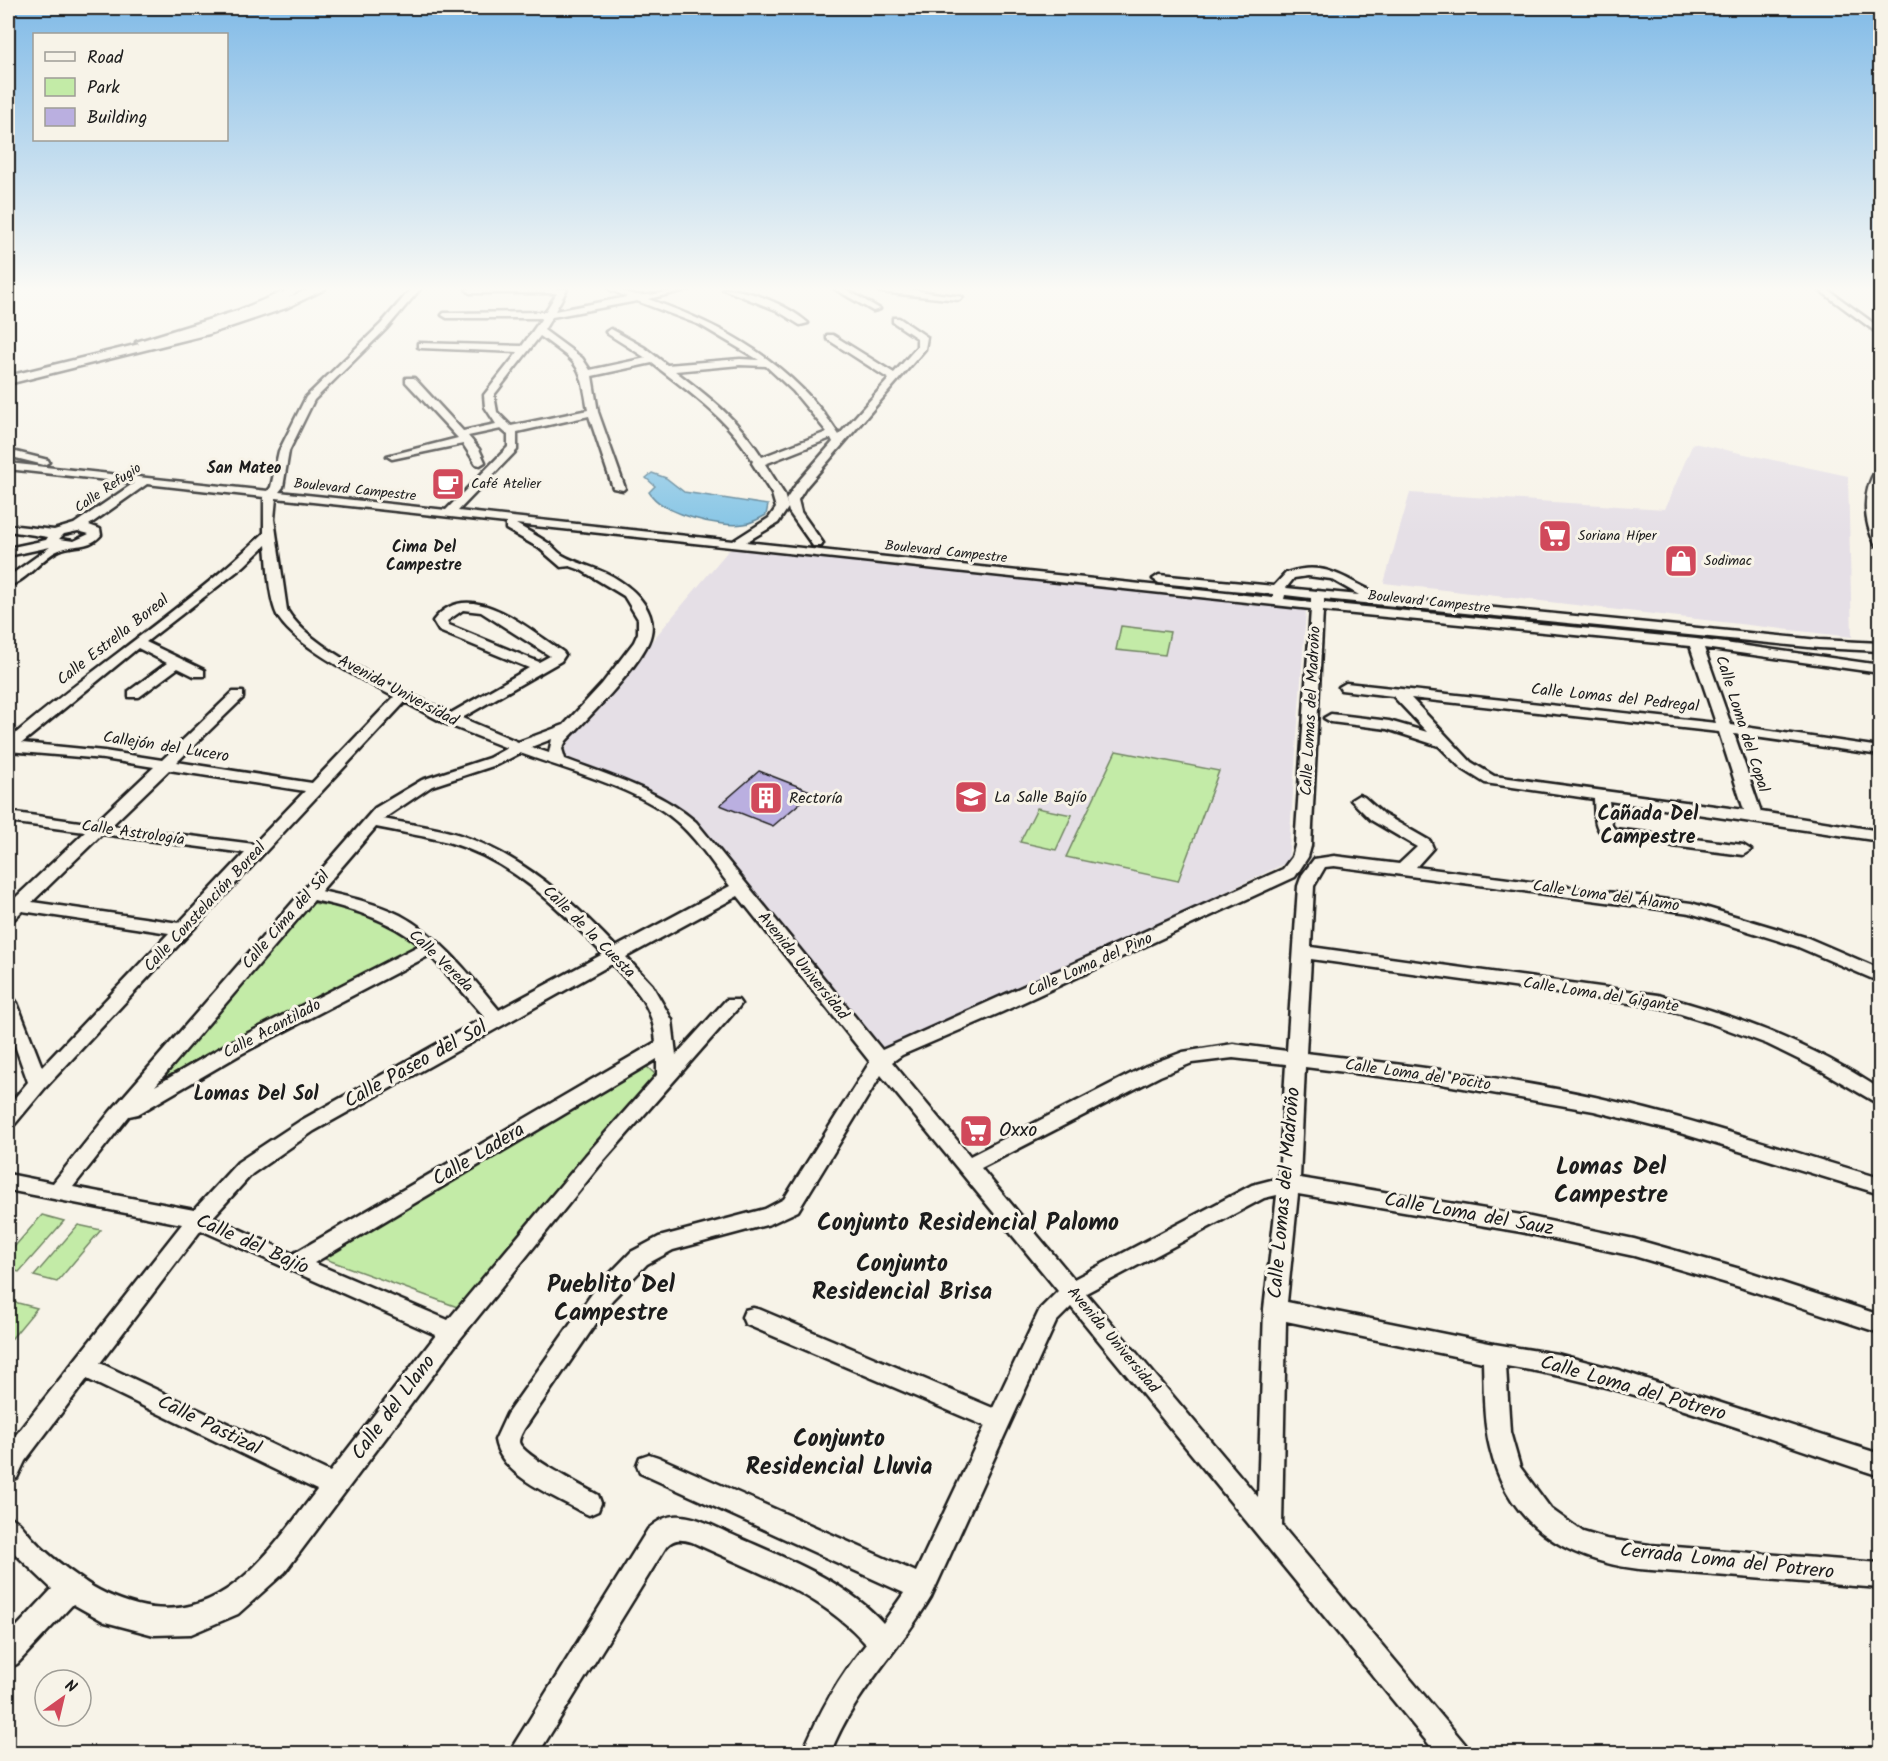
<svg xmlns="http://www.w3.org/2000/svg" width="1888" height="1761" font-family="Kalam,sans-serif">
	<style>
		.built { fill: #e5dfe6 }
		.green { fill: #c3eba7; stroke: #708462; stroke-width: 1.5 }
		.water { fill: #84c4e5; stroke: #5a8195; stroke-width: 1.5 }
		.building { fill: #baafe0; stroke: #1c1c1c; stroke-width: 1.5 }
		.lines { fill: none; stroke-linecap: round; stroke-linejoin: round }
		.minor-casing { stroke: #1c1c1c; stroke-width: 5 }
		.major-casing { stroke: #1c1c1c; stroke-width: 5 }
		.minor { fill: #f7f3e8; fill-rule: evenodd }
		.major { fill: #f7f3e8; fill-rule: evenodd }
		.labels { text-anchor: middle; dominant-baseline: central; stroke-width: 6; stroke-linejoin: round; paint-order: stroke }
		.far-poi-label { font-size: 14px; fill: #1c1c1c; stroke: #f7f3e8; text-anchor: start }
		.far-street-label { font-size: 14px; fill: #1c1c1c; stroke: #f7f3e8 }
		.far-quarter-label { font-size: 16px; font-weight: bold; fill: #1c1c1c; stroke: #f7f3e8 }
		.street-label { font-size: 16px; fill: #1c1c1c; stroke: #f7f3e8 }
		.poi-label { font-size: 16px; fill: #1c1c1c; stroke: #f7f3e8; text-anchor: start }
		.quarter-label { font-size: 20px; font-weight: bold; fill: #1c1c1c; stroke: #f7f3e8 }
		.near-street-label { font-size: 20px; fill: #1c1c1c; stroke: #f7f3e8 }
		.near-poi-label { font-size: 20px; fill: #1c1c1c; stroke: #f7f3e8; text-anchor: start }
		.near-quarter-label { font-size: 24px; font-weight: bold; fill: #1c1c1c; stroke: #f7f3e8 }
	</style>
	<rect width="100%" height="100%" fill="#f7f3e8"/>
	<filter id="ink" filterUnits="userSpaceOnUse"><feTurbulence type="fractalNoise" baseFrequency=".0167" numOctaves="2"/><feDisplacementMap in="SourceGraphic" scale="12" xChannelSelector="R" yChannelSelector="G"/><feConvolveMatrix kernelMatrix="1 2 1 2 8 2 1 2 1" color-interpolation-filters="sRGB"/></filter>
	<g filter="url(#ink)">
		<!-- built -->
		<path class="built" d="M1693,443L1848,476L1852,637L1384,583L1410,493L1665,509Z
			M735,547L1306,610L1288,862L881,1057L701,830L660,802L556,755L727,552Z"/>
		<!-- green -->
		<path class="green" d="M1121,626L1170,632L1165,655L1116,650Z
			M1116,751L1219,771L1178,881L1066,857Z
			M1037,808L1072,815L1056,850L1020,842Z
			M306,902L345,908L394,925L419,944L153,1084Z
			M645,1065L656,1075L463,1309L317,1256Z
			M42,1215L64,1221L19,1272L8,1269V1254Z
			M78,1225L101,1230L57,1282L34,1276Z
			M14,1302L37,1308L8,1343V1309Z"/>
		<!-- water -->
		<path class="water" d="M652,473L666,478L684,492L768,505L766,515C759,519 752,523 744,524C720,528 662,514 649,492L655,486L646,478Z"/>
		<!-- building -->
		<path class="building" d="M759,771L813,792L773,826L720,805Z"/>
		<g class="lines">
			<defs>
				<path id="minor" d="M290,289H301C272,313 180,335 141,345L136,342L237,311Z
					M411,289H420L387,328L314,400L289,451L283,487L279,492L446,510L508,447V435L501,429L468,436L479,449L485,462L480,465L476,464L463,444L392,459L387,456L458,438L406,382V378H414L463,431L496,424L485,407L484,395L518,352L421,348L418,347V343L522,346L542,318H447L442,315L444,313L545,312L557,293H470L466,289H567L555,311L627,297L609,289C620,289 627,294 637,295C652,297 675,289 691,289L648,299C724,325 795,365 839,435L889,379L827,339V335H833L894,373L917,347V338L893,322V318H899L927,337L925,349L806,487L798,500L801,512L823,543L821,546H813L789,512L786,500L797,483L833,442L831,438L765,464L784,494L788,508L778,523L746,542L1273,598V594L1159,583L1153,579L1159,575L1274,586L1286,573C1324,560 1341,577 1374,592V596L1819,640L1880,643V651L1819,648L1324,599V603L1696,639L1880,665V673L1704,648L1731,725L1880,747V755L1734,734L1761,812L1880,831V841L1609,801L1612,826L1615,829L1743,845L1751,850L1743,855L1610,838C1592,833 1595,813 1594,799L1485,783L1461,768L1439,746L1387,729L1331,722L1324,718L1331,714L1389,721L1427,732L1393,696L1341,690L1339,687L1346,683L1716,723L1690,646L1323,611L1311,846L1308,857L1295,877L1002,1012L902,1055L892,1062L970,1156L1146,1066L1183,1052L1233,1044L1287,1051L1298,886L1302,875L1314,859L1334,856L1399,864L1417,847L1371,820L1351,800L1359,795L1364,797L1383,814L1430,841L1433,848L1416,867L1691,903L1808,938L1880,969V982L1796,946L1690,913L1334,866L1325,867L1314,886L1311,947L1658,995C1737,1016 1812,1044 1880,1089V1105L1822,1071L1767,1044L1710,1023L1658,1007L1311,959L1306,1053C1402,1065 1500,1076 1595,1097C1691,1118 1786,1150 1880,1178V1194L1677,1132L1594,1111L1441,1084L1305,1067L1300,1178L1521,1215L1634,1239L1740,1269L1880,1315V1333L1740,1287L1634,1256L1521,1232L1298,1194L1287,1302L1494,1344L1557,1354L1618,1370L1880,1454V1476C1757,1436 1634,1386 1506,1366L1510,1432L1520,1467L1551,1509L1583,1532L1606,1539L1650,1545L1880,1563V1588L1639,1569C1566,1560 1508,1525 1490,1448C1483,1420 1484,1390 1483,1362L1286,1321L1282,1526L1465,1744L1469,1754H1437L1071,1307L1056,1322L931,1597C898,1653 854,1692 830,1754H802C819,1712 838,1678 866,1644C822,1593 751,1570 692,1542C681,1539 674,1538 666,1547L538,1754H508L648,1529C657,1521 669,1514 681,1516C699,1517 716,1528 733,1535C784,1558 845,1580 883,1623L904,1593L640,1473L637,1465L640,1457L649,1454L658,1457L916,1572L985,1426L745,1324L742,1317L745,1310L753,1308L761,1310L993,1408L1040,1309L1058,1291L881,1075L798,1211L770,1224L673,1250L647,1264L612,1300L524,1429C522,1433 519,1438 519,1442C521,1455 584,1487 598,1495L601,1503L598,1511L589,1515L580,1511C551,1494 501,1476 495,1440L507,1414L596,1288L631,1252L659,1237L765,1209L784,1199L870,1062L738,896L626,957L652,985L672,1020L676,1055L726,1000H738L741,1004L738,1008L600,1165L460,1339L285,1572L238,1614L191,1634L154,1635L105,1622L73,1604L17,1664L8,1668V1636L52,1589L8,1547V1516C20,1520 25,1531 34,1540C47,1554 64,1567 80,1578C98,1592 116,1599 137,1605C224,1627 271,1549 317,1490L87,1379L25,1461L17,1478L8,1481V1445L182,1224L8,1190V1174L53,1183L110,1112L375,808L422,780L489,758L507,748L444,723L405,702L45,1088L15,1124L8,1126V1106L28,1082L8,1026V997L14,999L17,1003L42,1067L169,933L22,911L14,919L8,920V899H14L85,832L8,822V812L94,824L154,767L104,759L8,751V740C90,669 186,608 264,533V497L147,484L89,525L100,529L101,535C90,548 77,544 62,549C44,554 28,581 8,586V577L50,547L8,556V548L46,540L48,537L8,531V525L54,530L74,524L134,483L8,469V463L268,491L271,487L279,451L306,397L381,324ZM637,301L700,325L759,360L740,359L667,365L645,348L611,329L606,332L608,334L646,358L590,370L582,358L544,330L552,317ZM540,336C579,365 580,361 588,410L511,426L497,412L494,395ZM652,363C691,394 727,417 753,461L752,463L772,494L776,508L769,518L733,541L458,511L517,450V432L589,416L613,488L623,490L625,488L598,412L592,376ZM740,365L766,366L793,391L827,432L762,457C738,419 710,398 675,371ZM276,498L506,523V529L539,548L561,567L570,566L581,570L624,596L638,619V633L634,642L602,684L564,725L518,742L462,718L561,661L565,655L563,652C529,630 468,574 433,621L439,631L529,668L451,713C407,693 311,651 287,610L274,519ZM516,524L1311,609L1295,846L1292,857L1283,869L882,1050L696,822C659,790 610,776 565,759L562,749L566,741C586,720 646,661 651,634C656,612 637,592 620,581C602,568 579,565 562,555C557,552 553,546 548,543C538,536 526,530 516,524ZM78,531L89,534L74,541L59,539L64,534ZM266,545C268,565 268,590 275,610C285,642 364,680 394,697L312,783L177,762L243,698V692H233L162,760L104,751L22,743L138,648L167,663L129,691V697H139L178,668L194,676H204V670L146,642L244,566ZM1308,576L1331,579L1359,595L1286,588L1294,578ZM1285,595L1311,598V602L1284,599ZM463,610L481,612L550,656L539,662L449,625L447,621ZM1411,698L1719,732L1744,810L1494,776L1471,762ZM552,739L549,753L531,747ZM520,753C564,769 633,787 670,816C694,834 712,863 730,886L616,947C570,899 524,857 460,835C435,827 408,824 383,819L432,786L499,764ZM169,770L305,791L254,844L111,826ZM376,827C400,832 424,836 448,842C512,860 559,908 603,954L499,1010C470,975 441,937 400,915C376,903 348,897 321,891ZM102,834L245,853L179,923L32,902ZM314,900C353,909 388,919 420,945L227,1044L155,1086ZM430,955L485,1017L300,1121L238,1162L194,1210L73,1187L129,1116L138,1114L241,1054ZM612,964C637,990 653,1006 656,1042L293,1254L213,1217L252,1174L314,1131ZM1233,1058L1286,1064L1279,1178L1252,1185L1074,1279L981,1168L1160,1076L1192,1063ZM657,1059V1075L586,1155L448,1320L314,1263ZM1277,1195L1264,1309L1258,1497L1086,1293L1264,1198ZM201,1230L436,1335L330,1472L100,1363Z
					M723,289C749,289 788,305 808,323L800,325L776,310Z
					M835,289H845L880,309L873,311Z
					M876,289H904L963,297L959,300L880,292Z
					M1818,289H1827L1880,328V335Z
					M8,450L48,460L49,462L44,465L8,456Z
					M1880,469L1878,507L1880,546L1876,545C1863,522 1862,492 1876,470Z"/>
				<path id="major" d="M310,289H325L286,308L209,334L8,384V376L201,329Z"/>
			</defs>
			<!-- minor casing -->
			<use href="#minor" class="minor-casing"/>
			<!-- major casing -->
			<use href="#major" class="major-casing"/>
			<!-- minor -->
			<use href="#minor" class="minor"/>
			<!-- major -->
			<use href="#major" class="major"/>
		</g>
	</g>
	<!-- sky -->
	<linearGradient id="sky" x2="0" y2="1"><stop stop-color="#80bae7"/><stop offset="0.54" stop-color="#fbfaf5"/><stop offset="1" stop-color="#fbfaf5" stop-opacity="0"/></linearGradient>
	<rect width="1888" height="535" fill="url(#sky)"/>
	<!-- icons -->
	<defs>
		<symbol id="cafe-square" viewBox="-11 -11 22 22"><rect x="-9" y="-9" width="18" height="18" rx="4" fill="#d1495b" stroke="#f7f3e8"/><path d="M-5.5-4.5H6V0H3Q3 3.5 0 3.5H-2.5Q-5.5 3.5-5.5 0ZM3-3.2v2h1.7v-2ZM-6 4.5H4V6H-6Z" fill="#fff"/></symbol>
		<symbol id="supermarket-square" viewBox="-11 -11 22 22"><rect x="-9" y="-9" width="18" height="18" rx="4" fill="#d1495b" stroke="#f7f3e8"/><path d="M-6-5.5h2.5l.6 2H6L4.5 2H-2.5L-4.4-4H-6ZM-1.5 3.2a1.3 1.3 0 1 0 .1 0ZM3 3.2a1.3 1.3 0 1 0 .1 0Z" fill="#fff"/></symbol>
		<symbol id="shop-square" viewBox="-11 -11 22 22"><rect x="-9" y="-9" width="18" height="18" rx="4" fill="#d1495b" stroke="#f7f3e8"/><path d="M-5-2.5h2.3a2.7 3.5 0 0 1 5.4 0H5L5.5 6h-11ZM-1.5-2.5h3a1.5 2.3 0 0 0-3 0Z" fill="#fff"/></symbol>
		<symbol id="university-square" viewBox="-11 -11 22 22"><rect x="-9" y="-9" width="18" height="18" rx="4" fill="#d1495b" stroke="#f7f3e8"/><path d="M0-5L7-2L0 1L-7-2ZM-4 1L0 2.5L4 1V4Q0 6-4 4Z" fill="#fff"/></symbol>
		<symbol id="building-square" viewBox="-11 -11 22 22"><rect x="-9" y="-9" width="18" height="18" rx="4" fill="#d1495b" stroke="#f7f3e8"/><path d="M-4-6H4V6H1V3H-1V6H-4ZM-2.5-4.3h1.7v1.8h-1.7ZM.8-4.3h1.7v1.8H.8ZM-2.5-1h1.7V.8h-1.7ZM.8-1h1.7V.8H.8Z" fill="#fff"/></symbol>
	</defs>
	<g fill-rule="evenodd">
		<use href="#cafe-square" x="429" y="465" width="38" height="38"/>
		<use href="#supermarket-square" x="1536" y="517" width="38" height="38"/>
		<use href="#shop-square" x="1662" y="542" width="38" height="38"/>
		<use href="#university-square" x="952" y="778" width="38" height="38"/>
		<use href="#building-square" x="747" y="779" width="38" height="38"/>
		<use href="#supermarket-square" x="957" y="1112" width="38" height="38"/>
	</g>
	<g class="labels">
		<!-- far-poi labels -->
		<g class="far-poi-label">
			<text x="471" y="484">Café Atelier</text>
			<text x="1578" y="536">Soriana Híper</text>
			<text x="1704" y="561">Sodimac</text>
		</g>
		<!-- far-street labels -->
		<g class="far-street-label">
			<text transform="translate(108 488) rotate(-34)">Calle Refugio</text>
			<text transform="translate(355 490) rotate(6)">Boulevard Campestre</text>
			<text transform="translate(946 552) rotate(6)">Boulevard Campestre</text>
			<text transform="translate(1429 602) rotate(6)">Boulevard Campestre</text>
		</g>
		<!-- far-quarter labels -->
		<g class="far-quarter-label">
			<text x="244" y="468">San Mateo</text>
			<text x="424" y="547">Cima Del<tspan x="424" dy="18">Campestre</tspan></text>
		</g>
		<!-- street labels -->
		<g class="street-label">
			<text transform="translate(113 640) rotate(-38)">Calle Estrella Boreal</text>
			<text transform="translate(398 691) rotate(28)">Avenida Universidad</text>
			<text transform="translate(1615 698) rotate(6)">Calle Lomas del Pedregal</text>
			<text transform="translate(1311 711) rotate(-87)">Calle Lomas del Madroño</text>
			<text transform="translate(1742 724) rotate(72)">Calle Loma del Copal</text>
			<text transform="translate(166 747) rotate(9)">Callejón del Lucero</text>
			<text transform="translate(133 833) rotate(8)">Calle Astrología</text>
			<text transform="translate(1606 896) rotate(8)">Calle Loma del Álamo</text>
			<text transform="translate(205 907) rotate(-47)">Calle Constelación Boreal</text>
			<text transform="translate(286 920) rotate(-49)">Calle Cima del Sol</text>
			<text transform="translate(589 932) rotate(45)">Calle de la Cuesta</text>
			<text transform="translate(441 961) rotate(44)">Calle Vereda</text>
			<text transform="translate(1090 965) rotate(-24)">Calle Loma del Pino</text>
			<text transform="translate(803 966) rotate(51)">Avenida Universidad</text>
			<text transform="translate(1601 995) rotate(9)">Calle Loma del Gigante</text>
			<text transform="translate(272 1029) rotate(-28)">Calle Acantilado</text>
			<text transform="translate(1418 1075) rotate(8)">Calle Loma del Pocito</text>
			<text transform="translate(1113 1340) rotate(50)">Avenida Universidad</text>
		</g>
		<!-- poi labels -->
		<g class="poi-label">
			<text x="994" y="797">La Salle Bajío</text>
			<text x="789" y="798">Rectoría</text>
		</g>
		<!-- quarter labels -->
		<g class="quarter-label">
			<text x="1648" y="815">Cañada Del<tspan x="1648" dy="23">Campestre</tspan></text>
			<text x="256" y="1095">Lomas Del Sol</text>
		</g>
		<!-- near-street labels -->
		<g class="near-street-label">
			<text transform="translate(416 1065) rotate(-29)">Calle Paseo del Sol</text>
			<text transform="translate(479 1155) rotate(-31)">Calle Ladera</text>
			<text transform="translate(1285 1193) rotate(-85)">Calle Lomas del Madroño</text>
			<text transform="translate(1469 1215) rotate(10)">Calle Loma del Sauz</text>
			<text transform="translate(252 1245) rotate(24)">Calle del Bajío</text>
			<text transform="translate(1633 1389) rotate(16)">Calle Loma del Potrero</text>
			<text transform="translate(394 1408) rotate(-53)">Calle del Llano</text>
			<text transform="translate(209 1426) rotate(26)">Calle Pastizal</text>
			<text transform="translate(1727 1562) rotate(6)">Cerrada Loma del Potrero</text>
		</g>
		<!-- near-poi labels -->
		<g class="near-poi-label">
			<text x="999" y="1131">Oxxo</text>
		</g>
		<!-- near-quarter labels -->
		<g class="near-quarter-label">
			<text x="1611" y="1167">Lomas Del<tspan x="1611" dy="28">Campestre</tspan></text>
			<text x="968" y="1223">Conjunto Residencial Palomo</text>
			<text x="902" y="1264">Conjunto<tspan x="902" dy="28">Residencial Brisa</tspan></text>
			<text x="611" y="1285">Pueblito Del<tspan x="611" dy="28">Campestre</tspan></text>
			<text x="839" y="1439">Conjunto<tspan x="839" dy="28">Residencial Lluvia</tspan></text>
		</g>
	</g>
	<!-- margin -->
	<rect width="1888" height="1761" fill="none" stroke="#f7f3e8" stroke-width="30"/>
	<rect x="15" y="15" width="1858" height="1731" fill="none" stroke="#1c1c1c" stroke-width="2" filter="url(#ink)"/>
	<!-- legend -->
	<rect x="33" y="33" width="195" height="108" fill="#f7f3e8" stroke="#9f9d96" stroke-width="1.5"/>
	<rect x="45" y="52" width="30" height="9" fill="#f7f3e8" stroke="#9f9d96" stroke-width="1.5"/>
	<text x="87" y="63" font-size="18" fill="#1c1c1c">Road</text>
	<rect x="45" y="78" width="30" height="18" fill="#c3eba7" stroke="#9f9d96" stroke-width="1.5"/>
	<text x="87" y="93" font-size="18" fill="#1c1c1c">Park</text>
	<rect x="45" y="108" width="30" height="18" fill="#baafe0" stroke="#9f9d96" stroke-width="1.5"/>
	<text x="87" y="123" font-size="18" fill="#1c1c1c">Building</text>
	<!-- north arrow -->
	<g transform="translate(63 1698) rotate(34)"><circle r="28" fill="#f7f3e8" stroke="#9f9d96" stroke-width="1.5"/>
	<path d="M0-4.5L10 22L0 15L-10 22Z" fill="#d1495b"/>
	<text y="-9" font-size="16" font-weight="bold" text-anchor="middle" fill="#1c1c1c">N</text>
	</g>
</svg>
